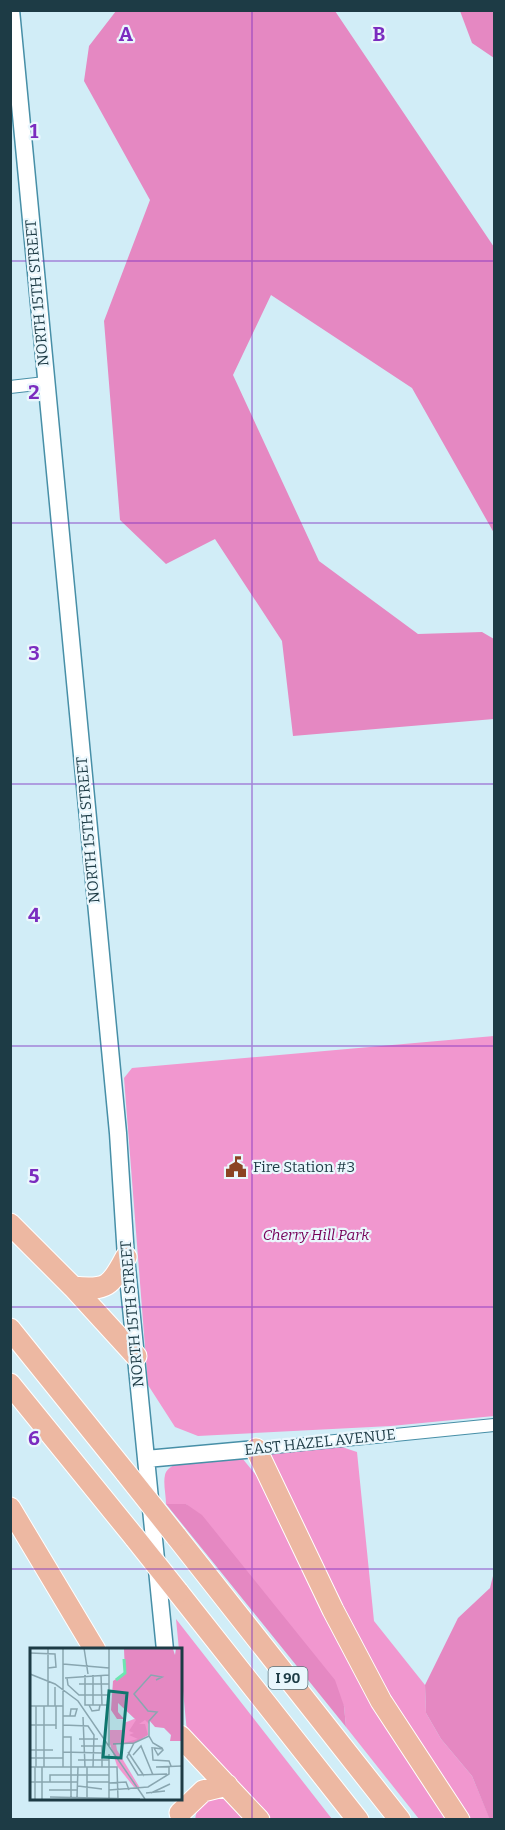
<svg xmlns="http://www.w3.org/2000/svg" width="505" height="1830" font-family="Bitter,serif">
	<style>
		.green { fill: #f197cf }
		.forest { fill: #e588c2 }
		.lines { fill: none; stroke-linecap: round; stroke-linejoin: round }
		.minor-casing { stroke: #478fa7; stroke-width: 14 }
		.secondary-casing { stroke: #478fa7; stroke-width: 19 }
		.motorway-casing { stroke: #fff; stroke-width: 23 }
		.minor { stroke: #fff; stroke-width: 12 }
		.secondary { stroke: #fff; stroke-width: 16 }
		.motorway { stroke: #edb8a2; stroke-width: 21 }
		.motorway-bridge-casing { stroke: #fff; stroke-width: 23; stroke-linecap: butt }
		.motorway-bridge { stroke: #edb8a2; stroke-width: 21 }
		.grid { fill: none; stroke: #7b2cbf; stroke-width: 1.5; stroke-opacity: 0.55 }
		.labels { text-anchor: middle; dominant-baseline: central; stroke-width: 4.5; stroke-linejoin: round; paint-order: stroke }
		.shield { fill: #eaf7fd; stroke: #5a737c; stroke-width: 1.5 }
		.shield-label { font-size: 14px; font-weight: bold; fill: #1d3b45 }
		.street-label { font-size: 15px; fill: #1d3b45; stroke: #eaf7fd }
		.poi-label { font-size: 15px; fill: #1d3b45; stroke: #eaf7fd; text-anchor: start }
		.park-label { font-size: 15px; font-style: italic; fill: #760059; stroke: #eaf7fd }
		.inset-river { fill: none; stroke: #6de6b1; stroke-width: 3 }
		.inset-road { fill: none; stroke: #89a6b0; stroke-width: 1.5 }
		.view { fill: #0f766e; fill-opacity: 0.15; stroke: #0f766e; stroke-width: 3 }
		.inset-edge { fill: none; stroke: #1d3b45; stroke-width: 3 }
		.grid-label { font-size: 20px; text-anchor: middle; font-weight: bold; fill: #7b2cbf; stroke: #eaf7fd; stroke-width: 4.5; stroke-linejoin: round; paint-order: stroke }
	</style>
	<rect width="100%" height="100%" fill="#d1edf7"/>
	<!-- green -->
	<path class="green" d="M494,1036V1416L391,1426L198,1436L175,1427L148,1385L124,1078L132,1068Z
		M342,1447L357,1452L374,1621L425,1685L426,1713L441,1739L472,1776L490,1819H471L420,1747L352,1628L268,1461L272,1453L281,1448Z
		M242,1458L260,1480L372,1702L447,1819H419L346,1727L344,1706L186,1504H166C166,1495 163,1483 165,1475C170,1455 225,1459 242,1458Z
		M176,1619L332,1819H271L187,1732Z
		M215,1796L225,1798L247,1820H195C197,1806 202,1800 215,1796Z"/>
	<!-- forest -->
	<path class="forest" d="M116,11H335L494,247V533L412,388L271,295L233,375L319,561L418,634L482,632L494,639V719L293,736L282,641L215,539L166,564L120,520L104,321L150,200L84,81L89,46Z
		M460,11H494V58L472,43Z
		M166,1504H186L202,1515L335,1680L344,1706L346,1727Z
		M494,1572V1819L490,1820L472,1776L441,1739L426,1713L425,1685L458,1618L490,1588Z"/>
	<g class="lines">
		<defs>
			<path id="minor" d="M10,387L45,383
				M256,1449L494,1425"/>
			<path id="secondary" d="M11,10L118,1133L126,1257L165,1650
				M146,1459L256,1449"/>
			<path id="motorway" d="M10,1224L73,1287L136,1356
				M73,1287C107,1291 111,1286 126,1257
				M10,1329L126,1473
				M10,1384L135,1538
				M256,1449L333,1610L381,1701L459,1820
				M10,1508L95,1650
				M176,1536L400,1820
				M178,1592L358,1820
				M180,1736L259,1820
				M180,1813L203,1791L227,1785"/>
		</defs>
		<!-- minor casing -->
		<use href="#minor" class="minor-casing"/>
		<!-- secondary casing -->
		<use href="#secondary" class="secondary-casing"/>
		<!-- motorway casing -->
		<use href="#motorway" class="motorway-casing"/>
		<!-- minor -->
		<use href="#minor" class="minor"/>
		<!-- secondary -->
		<use href="#secondary" class="secondary"/>
		<!-- motorway -->
		<use href="#motorway" class="motorway"/>
		<defs>
			<path id="motorway-bridge" d="M126,1473L176,1536
				M135,1538L178,1592"/>
		</defs>
		<!-- motorway-bridge casing -->
		<use href="#motorway-bridge" class="motorway-bridge-casing"/>
		<!-- motorway-bridge -->
		<use href="#motorway-bridge" class="motorway-bridge"/>
	</g>
	<!-- grid -->
	<path class="grid" d="M252,10V1820M10,261H494M10,523H494M10,784H494M10,1046H494M10,1307H494M10,1569H494"/>
	<!-- icons -->
	<defs>
		<symbol id="civic-bare" viewBox="-9 -9 18 18"><path d="M-.6-6.5H3V-4.5H.6V-3L4-1V1h2V6H-6V1h2V-1L-.6-3ZM-1.2 2.5V6h2.4V2.5Z" fill="#8b4323" stroke="#eaf7fd" stroke-width="2.5" paint-order="stroke"/></symbol>
	</defs>
	<g fill-rule="evenodd">
		<use href="#civic-bare" x="221" y="1152" width="30" height="30"/>
	</g>
	<g class="labels">
		<!-- shield labels -->
		<rect class="shield" x="268.5" y="1667" width="39" height="22" rx="4.5"/>
		<g class="shield-label">
			<text x="288" y="1678">I 90</text>
		</g>
		<!-- street labels -->
		<g class="street-label">
			<text transform="translate(37 293) rotate(-95)">NORTH 15TH STREET</text>
			<text transform="translate(88 830) rotate(-95)">NORTH 15TH STREET</text>
			<text transform="translate(132 1314) rotate(-95)">NORTH 15TH STREET</text>
			<text transform="translate(320 1442) rotate(-6)">EAST HAZEL AVENUE</text>
		</g>
		<!-- poi labels -->
		<g class="poi-label">
			<text x="253" y="1167">Fire Station #3</text>
		</g>
		<!-- park labels -->
		<g class="park-label">
			<text x="316" y="1235">Cherry Hill Park</text>
		</g>
	</g>
	<!-- overview -->
	<g transform="translate(30 1648)">
		<rect width="152" height="152" fill="#d1edf7"/>
		<path d="M104,71L118,72V87L104,95L86,96L87,102L110,140L104,139L87,118L80,96V82H94V75Z" fill="#f197cf"/>
		<path d="M146,0H151V93H140L141,87L134,80L125,79L119,72V76L115,72L109,76H115L118,87L104,95H93L108,91L99,87L104,85L99,83L106,72L88,55V64L94,71H87L81,62L83,33L95,25L94,1H143L145,7Z" fill="#e588c2"/>
		<path class="inset-river" d="M86,32L95,25L94,11"/>
		<path class="inset-road" d="M18,0V58M54,0L58,26M79,0V98M0,5L25,6L26,19L18,20M33,16L79,20M0,26L25,36L48,53L115,151M55,27V57H79M63,27V57M71,27L72,57M35,30L79,27M37,30L38,37L49,47H79M49,36H79M25,39V58M59,57L62,63L69,62L70,57M0,58H33M6,58V119M26,58V81M33,68H45L47,61H41L40,68M53,69L55,119M0,77H26M33,77L58,78L64,87L63,119M119,88V73L127,64L118,63L104,46L121,27L132,29L126,32M33,89H41V149M49,91H68M104,95L97,109L108,127L137,126M83,96L104,95L119,88L123,95L130,99L132,100L133,102L128,107L124,100L133,101M51,98H72V119M122,99L123,112L139,113L141,118M0,102H23M33,104L72,105M98,104L114,128M79,106V151M103,107L111,98L123,127M0,110H33M48,112H79M0,119H87L88,151M5,119V151M12,119V151M14,119V58M33,119V0M57,119V150M126,119L152,118M0,134H48M20,134V127H79M57,134H79M79,135L96,134L99,142M48,138L72,141M19,142H48M79,142L118,139L139,126V118M116,145L135,143M121,145L140,136M20,149L110,151M47,150L48,119"/>
		<path class="view" d="M79,43L97,45L91,110L73,109Z"/>
		<rect width="152" height="152" class="inset-edge"/>
	</g>
	<g class="grid-label">
		<text x="126" y="41">A</text>
		<text x="379" y="41">B</text>
		<text x="34" y="138">1</text>
		<text x="34" y="399">2</text>
		<text x="34" y="660">3</text>
		<text x="34" y="922">4</text>
		<text x="34" y="1183">5</text>
		<text x="34" y="1445">6</text>
	</g>
	<!-- border -->
	<rect width="505" height="1830" fill="none" stroke="#1d3b45" stroke-width="24"/>
</svg>
